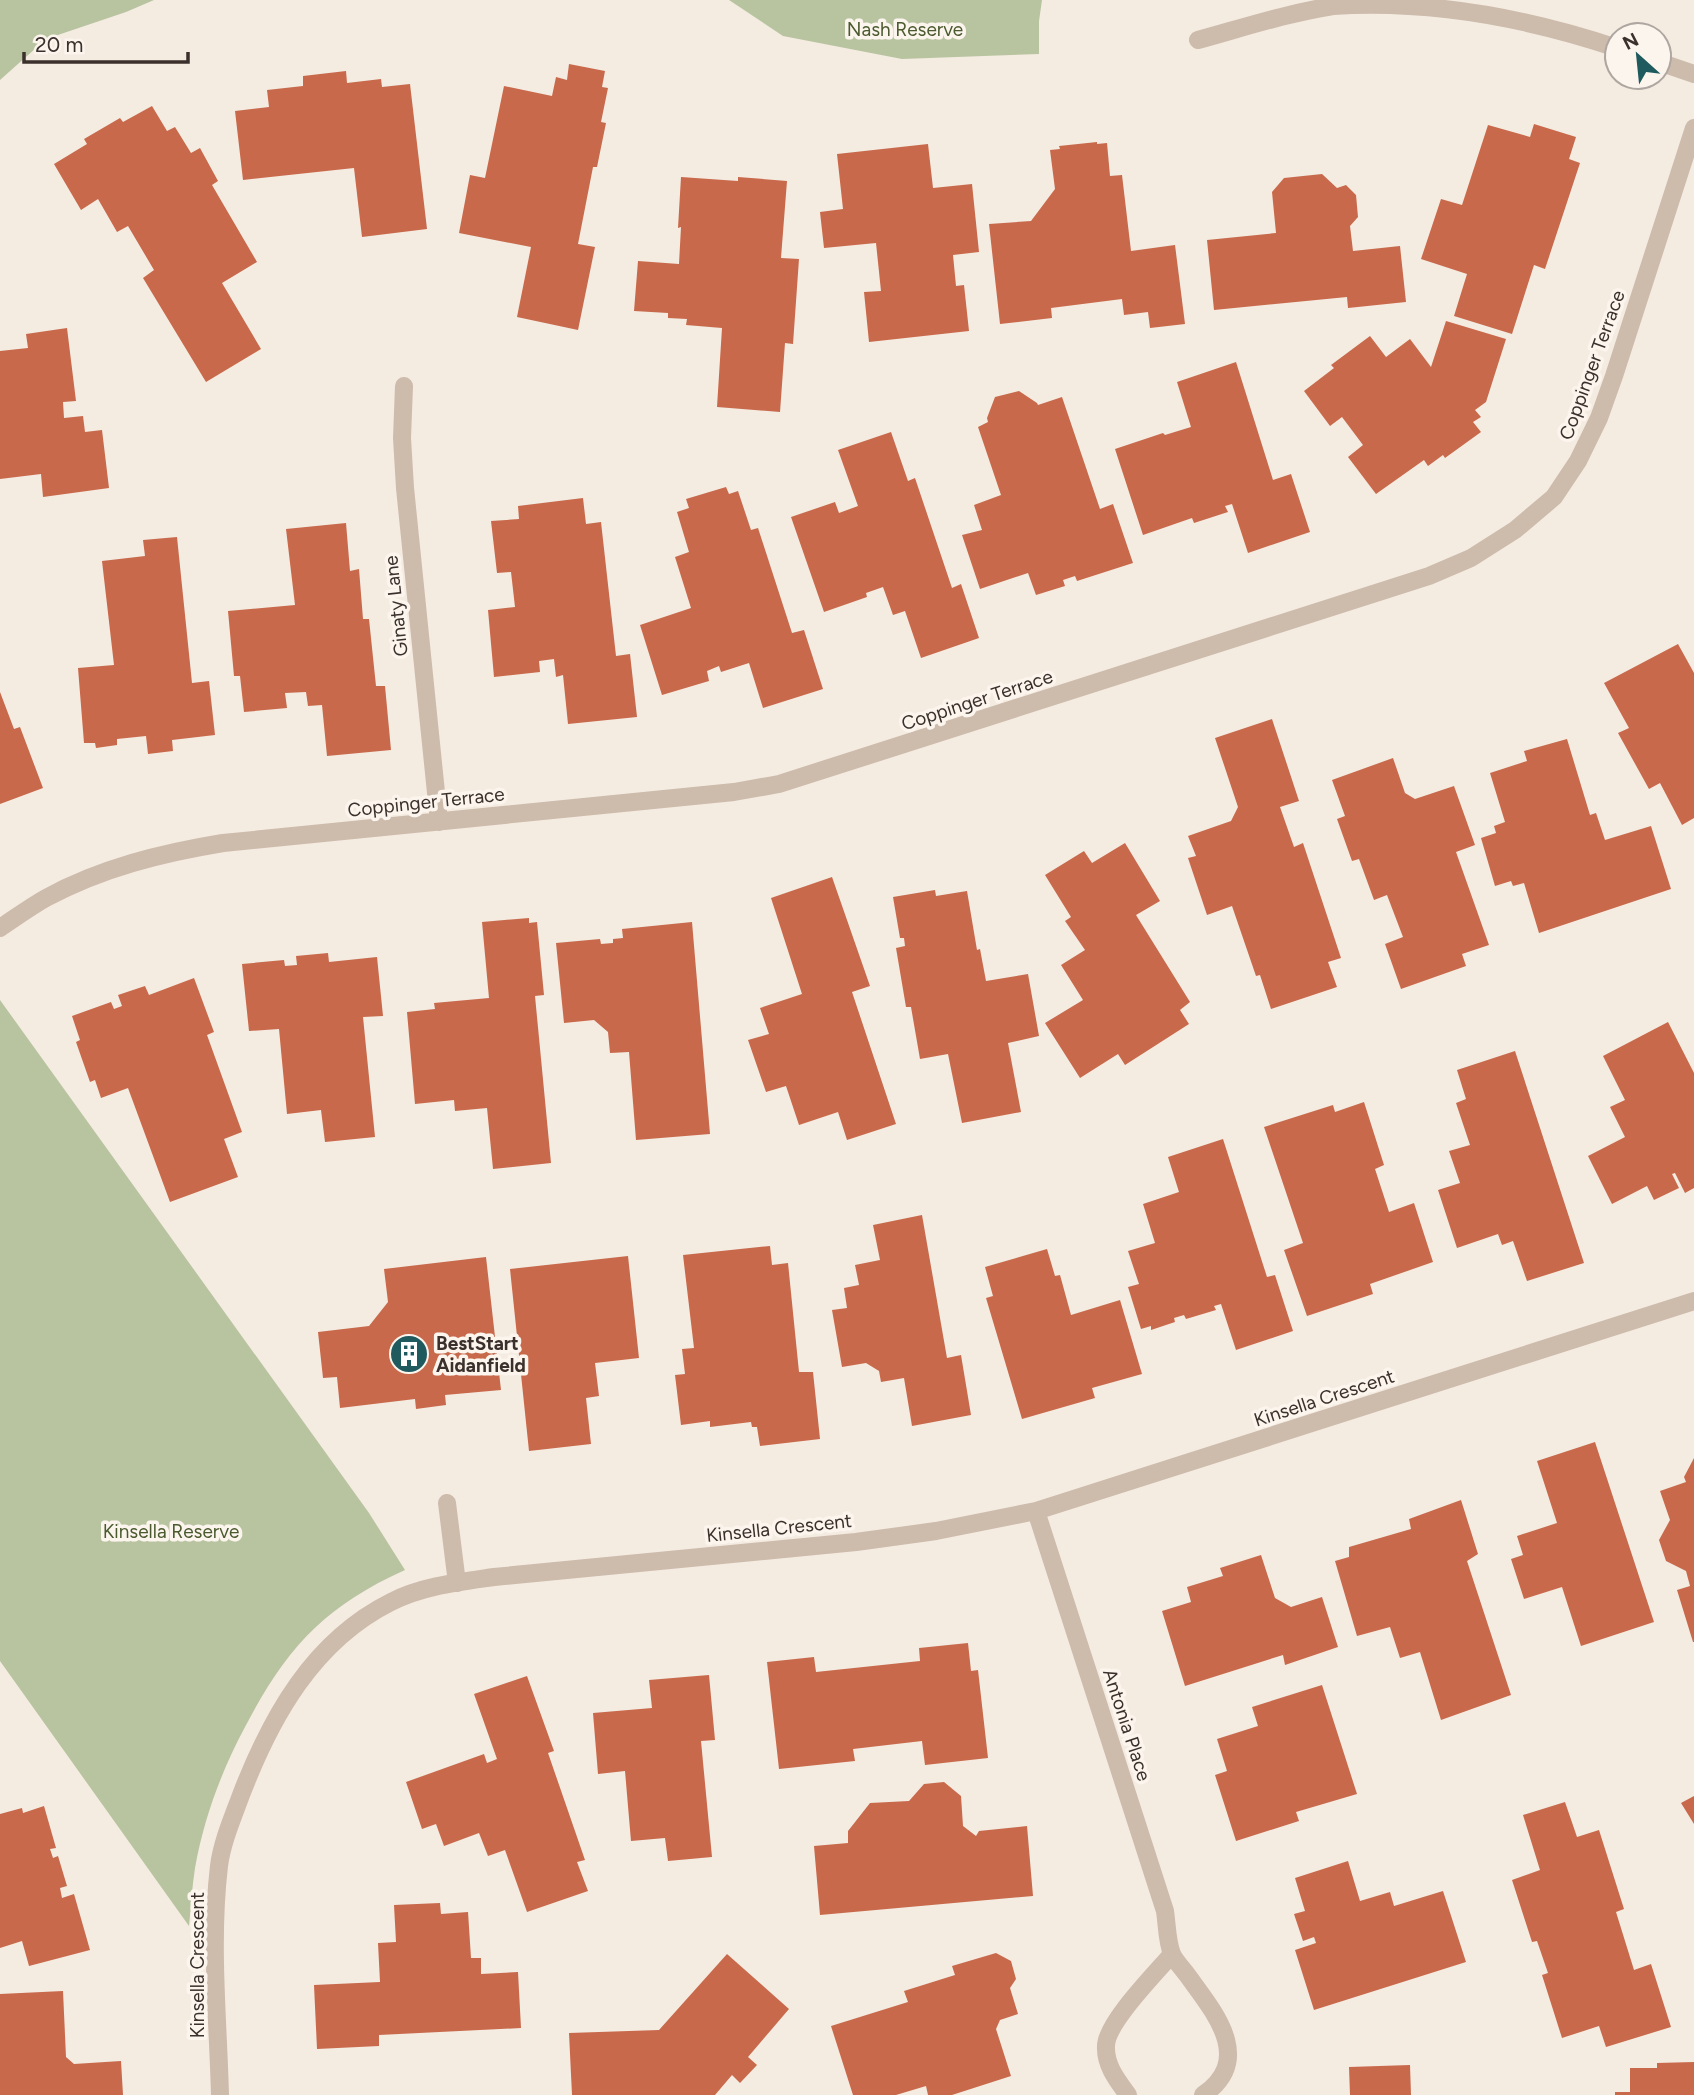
<svg xmlns="http://www.w3.org/2000/svg" width="1694" height="2095" font-family="Figtree,sans-serif">
	<style>
		.green { fill: #b8c4a0 }
		.building { fill: #c8694b }
		.lines { fill: none; stroke-linecap: round; stroke-linejoin: round }
		.lane { stroke: #cdbbac; stroke-width: 18 }
		.street { stroke: #cdbbac; stroke-width: 18 }
		.labels { text-anchor: middle; dominant-baseline: central; stroke-width: 7; stroke-linejoin: round; paint-order: stroke }
		.park-label { font-size: 19px; fill: #4a5a2e; stroke: #fbf5ee }
		.street-label { font-size: 19px; fill: #3b302b; stroke: #fbf5ee }
		.poi-label { font-size: 19px; font-weight: bold; fill: #3b302b; stroke: #fbf5ee; text-anchor: start }
	</style>
	<rect width="100%" height="100%" fill="#f4ebe1"/>
	<!-- green -->
	<path class="green" d="M0,0H154L126,12L46,39L0,80Z
		M729,0H1042L1039,21V54L902,59L783,36Z
		M0,1000L369,1513L405,1570C323,1607 286,1649 245,1727C221,1772 204,1818 195,1868C192,1887 191,1907 189,1926L0,1661Z"/>
	<!-- building -->
	<path class="building" d="M569,64L605,71L602,87L608,88L601,122L606,123L597,167H593L578,244L595,247L578,330L517,317L531,247L459,233L470,175L485,178L504,86L552,96L556,77L567,80Z
		M346,71L347,83L381,79L382,87L410,84L427,229L362,237L354,168L243,180L235,111L269,107L267,90L303,86V76Z
		M152,106L167,131L175,127L191,153L200,148L218,181L212,185L257,262L222,283L261,349L206,382L143,278L154,270L128,226L117,232L98,199L81,210L54,164L87,144L84,139L120,118L123,122Z
		M1534,124L1576,137L1569,159L1580,163L1545,269L1534,265L1512,334L1454,316L1467,274L1421,259L1441,199L1462,205L1488,125L1530,137Z
		M1097,142V144L1107,143L1110,176L1122,175L1131,251L1175,245L1185,324L1150,328L1148,312L1124,315L1122,299L1051,308L1052,318L1000,324L989,224L1031,221L1055,189L1050,150L1060,149L1059,146Z
		M928,144L933,188L972,184L979,252L953,255L956,286L964,285L969,331L869,342L864,292L881,291L876,243L824,248L820,212L843,209L837,154Z
		M1322,174L1337,188L1346,185L1356,195L1358,217L1350,226L1353,251L1400,246L1406,302L1348,308L1347,297L1214,310L1207,240L1276,233L1272,192L1284,178Z
		M681,177L738,181V177L787,181L781,258L799,259L793,344L785,343L780,412L717,407L722,328L686,325L687,319L668,318V313L634,311L638,261L679,264L681,227L678,228Z
		M1446,321L1506,339L1486,402L1475,410L1481,417L1473,422L1481,432L1445,458L1443,455L1428,466L1424,460L1376,494L1348,457L1363,445L1342,417L1330,426L1304,391L1334,368L1331,365L1370,336L1386,357L1410,339L1431,367Z
		M67,328L76,401L63,402L64,418L83,416L85,432L102,430L109,488L43,497L41,474L0,479V351L28,348L26,334Z
		M1236,362L1273,480L1291,474L1310,532L1248,553L1232,504L1225,506L1228,512L1194,523L1192,518L1143,535L1115,449L1163,433L1165,435L1191,427L1177,382Z
		M1019,391L1037,403L1038,405L1062,397L1100,509L1113,504L1133,563L1077,581L1075,576L1063,580L1065,586L1036,595L1028,573L980,589L962,535L982,530L974,505L1001,495L978,427L988,422L987,418L995,397Z
		M891,432L908,481L915,478L952,588L961,584L979,638L921,658L905,611L893,615L883,587L866,593L867,597L824,612L791,517L835,502L839,513L858,506L838,450Z
		M726,487L729,494L738,491L751,530L758,528L792,633L804,630L823,689L763,708L749,663L721,672L719,666L707,671L709,681L662,695L640,625L691,608L675,557L689,552L677,512L689,508L686,499Z
		M583,498L586,524L601,522L616,656L630,654L637,717L568,724L563,675L556,677L554,659L539,661L540,672L494,677L488,610L515,607L511,572L497,573L491,521L519,519L518,506Z
		M346,523L350,571L359,569L363,619H369L376,686H385L391,750L327,756L322,705L308,706L306,692L285,693L287,708L244,712L240,676H234L228,611L295,605L286,529Z
		M177,537L192,683L209,681L215,735L172,740L173,751L148,754L146,736L117,739V745L96,748L95,743H84L78,668L114,665L102,561L145,556L143,540Z
		M1678,644L1694,673V818L1682,825L1660,783L1649,789L1618,733L1629,728L1604,683Z
		M0,692L14,729L20,727L43,788L0,804Z
		M1272,719L1299,801L1280,807L1294,847L1303,843L1341,958L1328,962L1337,987L1271,1009L1260,975L1256,976L1232,906L1207,915L1188,858L1196,856L1188,836L1231,821L1238,807L1215,738Z
		M1567,739L1590,815L1596,813L1605,840L1651,826L1671,889L1539,933L1524,883L1513,886L1511,881L1495,886L1481,838L1496,833L1494,826L1505,822L1490,773L1527,761L1524,751Z
		M1393,758L1405,793L1415,799L1454,786L1475,845L1456,852L1489,945L1462,954L1466,966L1401,989L1385,944L1403,937L1387,895L1374,900L1359,859L1352,861L1337,819L1345,816L1332,780Z
		M1125,843L1160,901L1136,915L1190,1002L1180,1010L1189,1024L1125,1065L1118,1054L1080,1078L1045,1023L1083,1000L1061,965L1085,950L1065,921L1071,917L1045,875L1084,851L1092,863Z
		M832,877L870,986L852,992L896,1124L847,1140L838,1112L799,1125L786,1086L766,1092L748,1040L769,1034L760,1008L802,994L771,898Z
		M935,890L936,896L967,891L977,950L980,949L986,981L1028,974L1039,1036L1008,1043L1021,1112L962,1123L948,1054L920,1059L911,1007H906L896,948L905,946L904,938H900L893,897Z
		M529,918V923L537,922L544,995L535,996L551,1163L493,1169L487,1108L455,1111L454,1100L415,1104L407,1012L435,1009L434,1003L489,998L482,922Z
		M692,922L710,1134L636,1140L629,1052L610,1053L608,1032L594,1020L564,1023L556,943L600,939L601,944L613,943V939L623,938L622,929Z
		M328,953L329,962L377,957L383,1016L363,1017L375,1137L325,1142L321,1110L287,1114L279,1029L249,1031L242,964L284,960L285,966L297,965L296,956Z
		M194,978L214,1032L207,1035L242,1132L224,1139L238,1177L170,1202L128,1088L101,1098L95,1080L90,1082L76,1042L80,1040L72,1016L111,1002L114,1009L122,1006L118,995L145,986L149,995Z
		M1668,1022L1694,1073V1188L1685,1193L1675,1173L1672,1174L1679,1188L1654,1200L1647,1186L1612,1204L1588,1156L1625,1137L1610,1107L1625,1100L1603,1056Z
		M1515,1051L1584,1263L1527,1281L1513,1241L1502,1245L1498,1234L1457,1248L1438,1190L1460,1183L1449,1151L1470,1145L1456,1103L1466,1099L1457,1070Z
		M1364,1102L1384,1165L1375,1169L1389,1212L1414,1203L1433,1262L1370,1284L1373,1294L1307,1316L1284,1250L1303,1243L1264,1127L1333,1105L1335,1112Z
		M1223,1139L1267,1277L1275,1275L1293,1331L1236,1350L1221,1304L1214,1306L1216,1310L1186,1319L1184,1315L1174,1318L1175,1322L1151,1330V1326L1141,1329L1128,1287L1139,1284L1128,1251L1155,1243L1143,1204L1179,1192L1168,1157Z
		M922,1215L947,1358L961,1355L971,1415L912,1426L904,1378L881,1382L879,1371L866,1363L842,1367L832,1310L847,1308L844,1288L859,1285L855,1265L880,1260L873,1225Z
		M770,1246L772,1265L788,1263L799,1372H813L820,1439L760,1446L757,1427H752L751,1422L710,1427V1421L681,1425L675,1375L685,1374L682,1349L694,1348L683,1255Z
		M1047,1249L1055,1276L1060,1275L1071,1315L1120,1300L1142,1374L1092,1388L1095,1398L1022,1419L986,1298L993,1296L985,1267Z
		M628,1256L639,1358L595,1363L599,1396L586,1398L591,1444L529,1451L510,1269Z
		M486,1257L501,1390L445,1395L446,1405L416,1409L415,1399L340,1408L337,1377L323,1378L318,1332L369,1326L388,1302L384,1269Z
		M1595,1442L1654,1622L1581,1646L1562,1587L1524,1599L1511,1559L1523,1555L1517,1536L1557,1523L1537,1461Z
		M1694,1458V1642H1693L1677,1590L1690,1586L1686,1571L1666,1561L1659,1540L1670,1520L1660,1491L1686,1482L1684,1477Z
		M1461,1500L1478,1554L1467,1561L1511,1695L1441,1720L1420,1652L1400,1658L1390,1627L1357,1636L1335,1561L1349,1557V1547L1411,1529L1409,1519Z
		M1261,1555L1275,1598L1291,1607L1322,1597L1338,1647L1285,1665L1283,1655L1185,1686L1162,1611L1191,1602L1187,1587L1223,1576L1220,1568Z
		M968,1643L971,1671L978,1670L988,1758L925,1765L922,1741L853,1749L855,1761L779,1769L767,1662L814,1657L816,1672L920,1661L919,1648Z
		M709,1675L715,1740L701,1741L712,1857L668,1861L665,1838L631,1841L625,1771L598,1774L593,1713L652,1708L649,1680Z
		M527,1676L554,1751L548,1753L585,1860L577,1862L588,1891L527,1912L505,1850L488,1856L479,1833L444,1846L436,1824L422,1829L406,1782L484,1754L487,1763L497,1759L474,1694Z
		M1322,1685L1357,1794L1296,1812L1299,1821L1236,1841L1215,1775L1227,1771L1217,1739L1258,1726L1252,1707Z
		M944,1782L961,1796L963,1826L976,1836L979,1831L1027,1826L1033,1896L820,1915L814,1846L848,1843V1831L870,1803L909,1801L924,1784Z
		M1694,1796V1824L1681,1803Z
		M1565,1802L1577,1837L1599,1830L1624,1909L1616,1912L1634,1970L1651,1964L1671,2027L1606,2047L1599,2026L1562,2038L1542,1975L1548,1973L1537,1941L1532,1942L1512,1880L1540,1870L1523,1815Z
		M44,1806L56,1848L50,1849L53,1858L58,1856L67,1886L60,1888L62,1898L74,1894L90,1950L29,1966L22,1941L0,1948V1814L22,1808L23,1813Z
		M1348,1861L1360,1901L1390,1892L1394,1906L1443,1891L1466,1962L1314,2010L1295,1950L1316,1943L1314,1937L1303,1941L1294,1914L1305,1911L1295,1878Z
		M440,1903L441,1914L468,1912L471,1958H481V1974L518,1972L521,2028L379,2035V2046L317,2049L314,1985L380,1982L378,1943L396,1942L394,1905Z
		M996,1953L1011,1961L1016,1979L1010,1988L1018,2014L1000,2020L996,2029L1011,2076L952,2095H928L926,2086L896,2095H853L831,2026L908,2002L904,1991L955,1975L952,1966Z
		M727,1954L789,2009L748,2057L757,2065L740,2083L732,2075L715,2095H572L569,2033L659,2030Z
		M63,1991L66,2057L74,2064L121,2061L123,2095H0V1994Z
		M1694,2062V2095H1615V2092H1630V2068H1657V2063Z
		M1410,2065L1411,2095H1350L1349,2067Z"/>
	<g class="lines">
		<!-- lane -->
		<path class="lane" d="M447,1503L457,1583"/>
		<!-- street -->
		<path class="street" d="M1198,40C1242,28 1288,13 1333,6C1429,0 1527,18 1617,48
			M1659,62L1694,74
			M404,386L402,438L405,488L439,822
			M0,928C15,918 30,907 46,898C101,868 162,853 223,843L734,792L779,784L1429,576L1471,558L1515,530L1554,497L1578,461L1599,418L1614,376L1694,128
			M1036,1511L1165,1911C1167,1924 1167,1942 1172,1954C1175,1961 1183,1969 1188,1976C1214,2012 1255,2059 1203,2095
			M220,2095C218,2019 210,1942 219,1866C222,1842 233,1817 241,1795C271,1717 313,1641 391,1602C422,1586 459,1582 494,1577L856,1542L936,1531L1036,1511L1694,1301
			M1128,2095C1117,2080 1105,2065 1106,2046C1106,2023 1156,1973 1172,1954"/>
	</g>
	<!-- icons -->
	<defs>
		<symbol id="building-disc" viewBox="-11 -11 22 22"><circle r="9.5" fill="#1f5a5e" stroke="#fbf5ee"/><path d="M-4-6H4V6H1V3H-1V6H-4ZM-2.5-4.3h1.7v1.8h-1.7ZM.8-4.3h1.7v1.8H.8ZM-2.5-1h1.7V.8h-1.7ZM.8-1h1.7V.8H.8Z" fill="#fff"/></symbol>
	</defs>
	<g fill-rule="evenodd">
		<use href="#building-disc" x="387" y="1332" width="44" height="44"/>
	</g>
	<g class="labels">
		<!-- park labels -->
		<g class="park-label">
			<text x="905" y="29">Nash Reserve</text>
			<text x="171" y="1531">Kinsella Reserve</text>
		</g>
		<!-- street labels -->
		<g class="street-label">
			<text transform="translate(1592 365) rotate(-70)">Coppinger Terrace</text>
			<text transform="translate(396 606) rotate(-96)">Ginaty Lane</text>
			<text transform="translate(977 700) rotate(-18)">Coppinger Terrace</text>
			<text transform="translate(426 802) rotate(-6)">Coppinger Terrace</text>
			<text transform="translate(1324 1398) rotate(-18)">Kinsella Crescent</text>
			<text transform="translate(779 1528) rotate(-6)">Kinsella Crescent</text>
			<text transform="translate(1127 1725) rotate(72)">Antonia Place</text>
			<text transform="translate(197 1965) rotate(-90)">Kinsella Crescent</text>
		</g>
		<!-- poi labels -->
		<g class="poi-label">
			<text x="436" y="1343">BestStart<tspan x="436" dy="22">Aidanfield</tspan></text>
		</g>
	</g>
	<!-- north arrow -->
	<g transform="translate(1638 56) rotate(333)"><circle r="33" fill="#fbf5ee" stroke="#aea6a0" stroke-width="2"/>
	<path d="M0-5L12 26L0 18L-12 26Z" fill="#1f5a5e"/>
	<text y="-10" font-size="19" font-weight="bold" text-anchor="middle" fill="#3b302b">N</text>
	</g>
	<!-- scale -->
	<path d="M24 52v10h164v-10" fill="none" stroke="#3b302b" stroke-width="3.5"/>
	<text x="35" y="52" font-size="21" fill="#3b302b" stroke="#fbf5ee" stroke-width="5" paint-order="stroke">20 m</text>
</svg>
